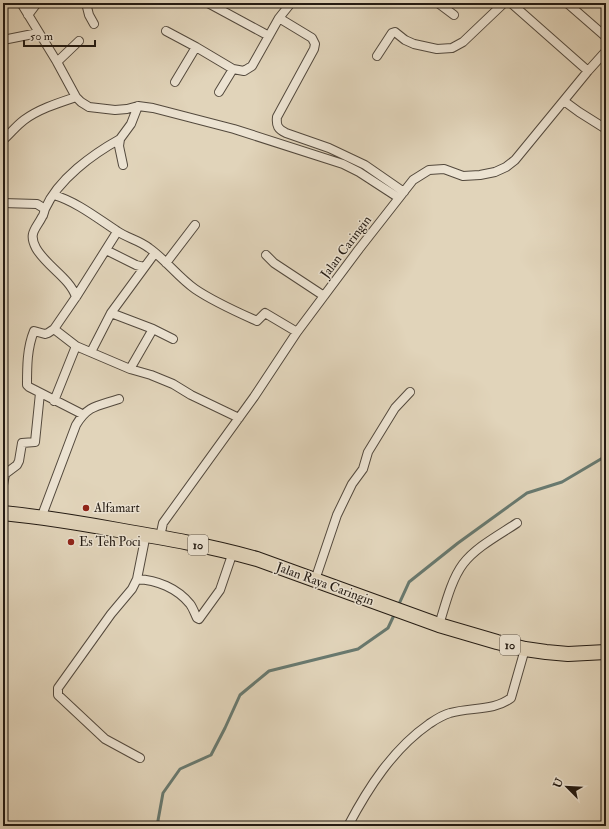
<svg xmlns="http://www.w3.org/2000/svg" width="609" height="829" font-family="'IM FELL Double Pica',serif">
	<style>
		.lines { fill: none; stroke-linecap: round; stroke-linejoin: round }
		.stream { stroke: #68796f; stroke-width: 3 }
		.street-casing { stroke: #53493d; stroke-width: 10 }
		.highway-casing { stroke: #241b13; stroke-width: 16 }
		.street { stroke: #ece3d2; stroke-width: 8 }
		.highway { stroke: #e1d4ba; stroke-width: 14 }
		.poi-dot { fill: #8f2418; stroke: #ece3d2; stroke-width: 1.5 }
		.labels { text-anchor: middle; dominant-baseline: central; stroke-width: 3; stroke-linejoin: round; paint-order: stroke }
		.shield { fill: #ece3d2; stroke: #60574c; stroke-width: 1 }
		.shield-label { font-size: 12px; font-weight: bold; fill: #241b13 }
		.street-label { font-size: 13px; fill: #241b13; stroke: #ece3d2 }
		.poi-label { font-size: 13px; fill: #241b13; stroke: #ece3d2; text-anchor: start }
	</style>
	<rect width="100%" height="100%" fill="#e1d4ba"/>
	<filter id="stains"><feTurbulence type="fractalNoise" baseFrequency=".005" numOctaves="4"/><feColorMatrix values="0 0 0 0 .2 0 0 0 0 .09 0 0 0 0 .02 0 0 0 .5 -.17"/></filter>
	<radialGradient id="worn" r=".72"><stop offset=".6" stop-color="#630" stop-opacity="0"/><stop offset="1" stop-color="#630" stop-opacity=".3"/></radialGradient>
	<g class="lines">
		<!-- stream -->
		<path class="stream" d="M398,606L409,582L458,543L527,493L562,482L606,456
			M157,826L163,793L180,769L211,755L225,728L240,695L269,671L358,649L388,628L395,613"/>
		<defs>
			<path id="street" d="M21,3L57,62L76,97L81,102L89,107L115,110L127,109L138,106L153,108L234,129L343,164L359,172L399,198
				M86,3L89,15L94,24
				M208,3L269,36
				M291,3L279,18L312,38L315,44L314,49L277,117C276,126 278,129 286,133L329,148L365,165L404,192
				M438,3L454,15
				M511,3L588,71
				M567,3L606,37
				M28,15L37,3
				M166,31L196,47
				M3,40L38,33
				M377,56L392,33L395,32L405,40L414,44L437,49L452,48L463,42L504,3
				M57,62L79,41
				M175,82L196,47L233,69L244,71L252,66L279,18
				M219,92L233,69
				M564,101L579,112L606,129
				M3,140C10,134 16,126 24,120C39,109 58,103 76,97
				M123,165L119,146L120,139L131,124L138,106
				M54,195C77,202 97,218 117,231C127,238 139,240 149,248C166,260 178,277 195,289C214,302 237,312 257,321L265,313L297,332
				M3,203L37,204L45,209
				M106,250L136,265L144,267
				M266,255L274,263L324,296
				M166,263L195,225
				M76,297C70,278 46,266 36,248C28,233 36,229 42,217C44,215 44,211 45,209C58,179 93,154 120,139
				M111,313L153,329L173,339
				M54,329L76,346L130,369L151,375L173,384L191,395L239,418
				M91,352L111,313L155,253
				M130,369L153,329
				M54,401L76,346
				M82,414L29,387L27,385C27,367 27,348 34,331L45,334L48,333L54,329L76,297L117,232
				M3,485L5,474L17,465L19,461L22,443L35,442L40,393
				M41,518L76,425C88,405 98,406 119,399
				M160,537L163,523L254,397L297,332L359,249L413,180L429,170L444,169L463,176L480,175L495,172L506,167L515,160L588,71L606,51
				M137,579C157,580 177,588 190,604C193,608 195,614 197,618L199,619L220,590L233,552
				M315,580L337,515L352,484L363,469L368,452L395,408L410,392
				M439,625C445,606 451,580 463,564C476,547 499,535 517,523
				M140,758L105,739L58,695V688L111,614L132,589L137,579L146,534
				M348,826C368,788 393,749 429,724C435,720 442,715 450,713C471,707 494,711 511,698L525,649"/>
			<path id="highway" d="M3,513C42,517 80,523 118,530C165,538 211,546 257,559L439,625L497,642L525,649L546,652L568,654L606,652"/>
		</defs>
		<!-- street casing -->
		<use href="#street" class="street-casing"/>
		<!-- highway casing -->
		<use href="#highway" class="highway-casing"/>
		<!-- street -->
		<use href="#street" class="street"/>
		<!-- highway -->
		<use href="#highway" class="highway"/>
	</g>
	<!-- markers -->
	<g class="poi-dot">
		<circle cx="86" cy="508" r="4"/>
		<circle cx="71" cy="542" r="4"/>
	</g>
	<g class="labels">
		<!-- shield labels -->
		<g class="shield">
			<rect x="188" y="535" width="20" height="20" rx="3"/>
			<rect x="500" y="635" width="20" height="20" rx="3"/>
		</g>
		<g class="shield-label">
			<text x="198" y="545">10</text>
			<text x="510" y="645">10</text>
		</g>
		<!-- street labels -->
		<g class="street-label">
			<text transform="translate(346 247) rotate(-53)">Jalan Caringin</text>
			<text transform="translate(325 584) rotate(20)">Jalan Raya Caringin</text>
		</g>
		<!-- poi labels -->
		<g class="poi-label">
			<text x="94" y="508">Alfamart</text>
			<text x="79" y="542">Es Teh Poci</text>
		</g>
	</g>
	<!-- margin -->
	<rect width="609" height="829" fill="none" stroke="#e1d4ba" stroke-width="16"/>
	<rect x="4" y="4" width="601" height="821" fill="none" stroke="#241b13" stroke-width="2"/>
	<rect x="8" y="8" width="593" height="813" fill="none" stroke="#241b13"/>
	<!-- north arrow -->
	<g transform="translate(567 787) rotate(294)" stroke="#ece3d2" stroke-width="3" paint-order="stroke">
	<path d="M0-3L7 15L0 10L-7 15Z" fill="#241b13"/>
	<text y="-6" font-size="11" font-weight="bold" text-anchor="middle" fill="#241b13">U</text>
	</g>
	<!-- scale -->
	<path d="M24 40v6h71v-6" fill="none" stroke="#241b13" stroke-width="2"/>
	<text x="30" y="40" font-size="12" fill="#241b13" stroke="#ece3d2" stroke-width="3" paint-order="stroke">50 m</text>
	<rect width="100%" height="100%" filter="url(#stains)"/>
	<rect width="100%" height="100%" fill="url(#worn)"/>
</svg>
